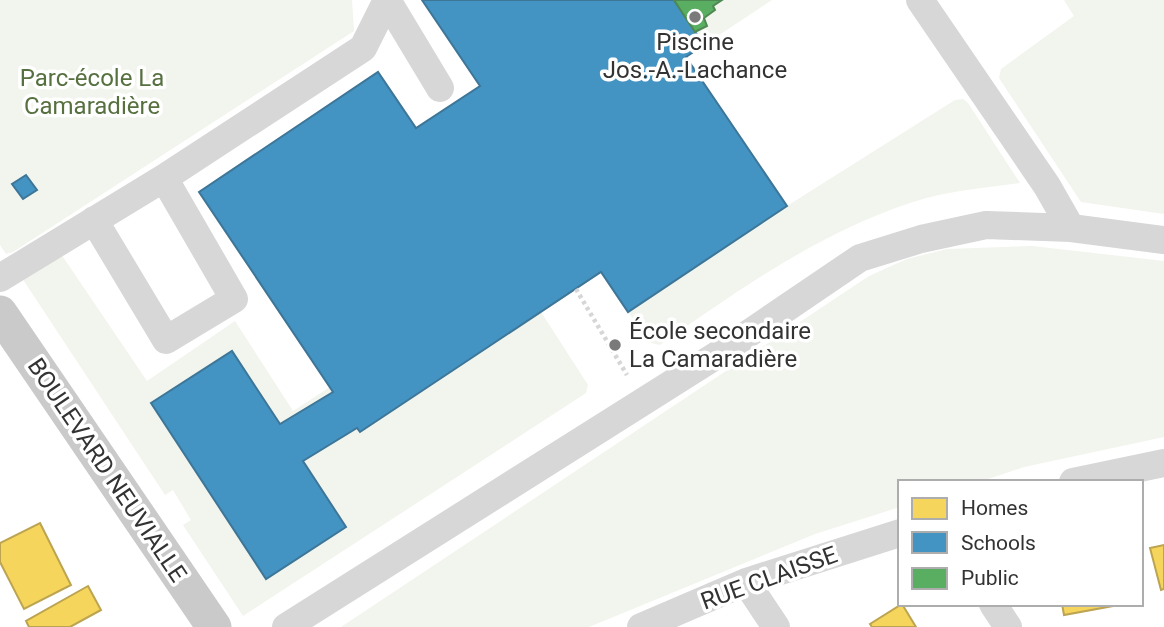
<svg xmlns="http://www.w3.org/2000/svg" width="1164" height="627" font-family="Roboto,sans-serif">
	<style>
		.green { fill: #f1f5ed }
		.homes { fill: #f6d55c; stroke: #bca450; stroke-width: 2 }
		.schools { fill: #4393c3; stroke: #3e7698; stroke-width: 2 }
		.public { fill: #5aae61; stroke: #4e8953; stroke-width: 2 }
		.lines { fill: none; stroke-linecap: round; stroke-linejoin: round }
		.path { stroke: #d6d6d6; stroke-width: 4.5; stroke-dasharray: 3.5 3.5; stroke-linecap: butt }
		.minor { stroke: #d7d7d7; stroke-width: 28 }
		.major { stroke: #cacaca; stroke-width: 35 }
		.poi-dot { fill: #7a7a7a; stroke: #fff; stroke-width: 2.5 }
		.labels { text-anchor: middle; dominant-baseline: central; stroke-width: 7; stroke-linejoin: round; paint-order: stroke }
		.poi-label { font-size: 24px; fill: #333; stroke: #fff }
		.park-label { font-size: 24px; fill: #56703f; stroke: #fff }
		.street-label { font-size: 24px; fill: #333; stroke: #fff }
	</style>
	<rect width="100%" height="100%" fill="#fff"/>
	<!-- green -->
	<path class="green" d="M0,0H352L354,31L13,252L6,254L0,245Z
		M722,0H772L704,45L695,32L704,18L715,10L713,6Z
		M1064,0H1164V214L1081,202L999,78L1001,69L1074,16Z
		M963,99L968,103L1020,183C984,188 945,191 910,203C821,232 736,291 660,345L651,343L628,312L787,206L955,100Z
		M1032,246L1164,261V437L1024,467L979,482H900V507L815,534L589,627H341L869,276L907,259L947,249Z
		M61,254L147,381L235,321L293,411L330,387L333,392L280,424L231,351L152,403L266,579L346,527L303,461L357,428L361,432L541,312L588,385L586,393L243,616L183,525L191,520L173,490L165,495L22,278Z"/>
	<!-- homes -->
	<path class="homes" d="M40,523L71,585L24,609L0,562V543Z
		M1164,545V589L1161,590L1150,548Z
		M88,586L101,610L70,627H29L26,621Z
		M902,604L916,627H872L870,624Z
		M1062,604H1124L1064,615Z"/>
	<!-- schools -->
	<path class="schools" d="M422,0H674L704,45L686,57L787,206L628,312L601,272L360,432L357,428L303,461L346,527L266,579L151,403L232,351L280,424L333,392L199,192L378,72L416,128L480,86Z
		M26,175L37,190L23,199L12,184Z"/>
	<!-- public -->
	<path class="public" d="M674,0H722L713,6L715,10L704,18L707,26L695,32Z"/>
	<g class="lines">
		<!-- path -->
		<path class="path" d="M576,289L627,375"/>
		<!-- minor -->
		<path class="minor" d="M387,0L440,88
			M920,0L1047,186L1071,228
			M164,178L363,48L387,0
			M0,278L164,178L234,299L166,340L94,220
			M1073,482L1164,463
			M746,582L776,627
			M993,604L1008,627
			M286,627L717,355L860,258L921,239L986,225L1071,228L1164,240
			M641,627L746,582L900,533"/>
		<!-- major -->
		<path class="major" d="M0,313L214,627"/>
	</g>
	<!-- markers -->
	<g class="poi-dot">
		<circle cx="695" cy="17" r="7"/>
		<circle cx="615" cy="345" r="7"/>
	</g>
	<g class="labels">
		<!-- poi labels -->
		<g class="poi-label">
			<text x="695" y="42">Piscine<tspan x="695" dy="28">Jos.-A.-Lachance</tspan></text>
			<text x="629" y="331" text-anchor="start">École secondaire<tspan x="629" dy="28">La Camaradière</tspan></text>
		</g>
		<!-- park labels -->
		<g class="park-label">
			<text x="92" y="78">Parc-école La<tspan x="92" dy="28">Camaradière</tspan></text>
		</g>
		<!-- street labels -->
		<g class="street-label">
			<text transform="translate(107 470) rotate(56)">BOULEVARD NEUVIALLE</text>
			<text transform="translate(769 578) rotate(-20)">RUE CLAISSE</text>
		</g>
	</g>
	<!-- legend -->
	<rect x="898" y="480" width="245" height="126" fill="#ffffff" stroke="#adadad" stroke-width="2"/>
	<rect x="912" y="498" width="35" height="21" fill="#f6d55c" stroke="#adadad" stroke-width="2"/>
	<text x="961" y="515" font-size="21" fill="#333333">Homes</text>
	<rect x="912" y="532" width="35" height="21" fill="#4393c3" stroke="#adadad" stroke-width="2"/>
	<text x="961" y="550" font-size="21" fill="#333333">Schools</text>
	<rect x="912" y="568" width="35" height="21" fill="#5aae61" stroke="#adadad" stroke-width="2"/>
	<text x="961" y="585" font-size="21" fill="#333333">Public</text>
</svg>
